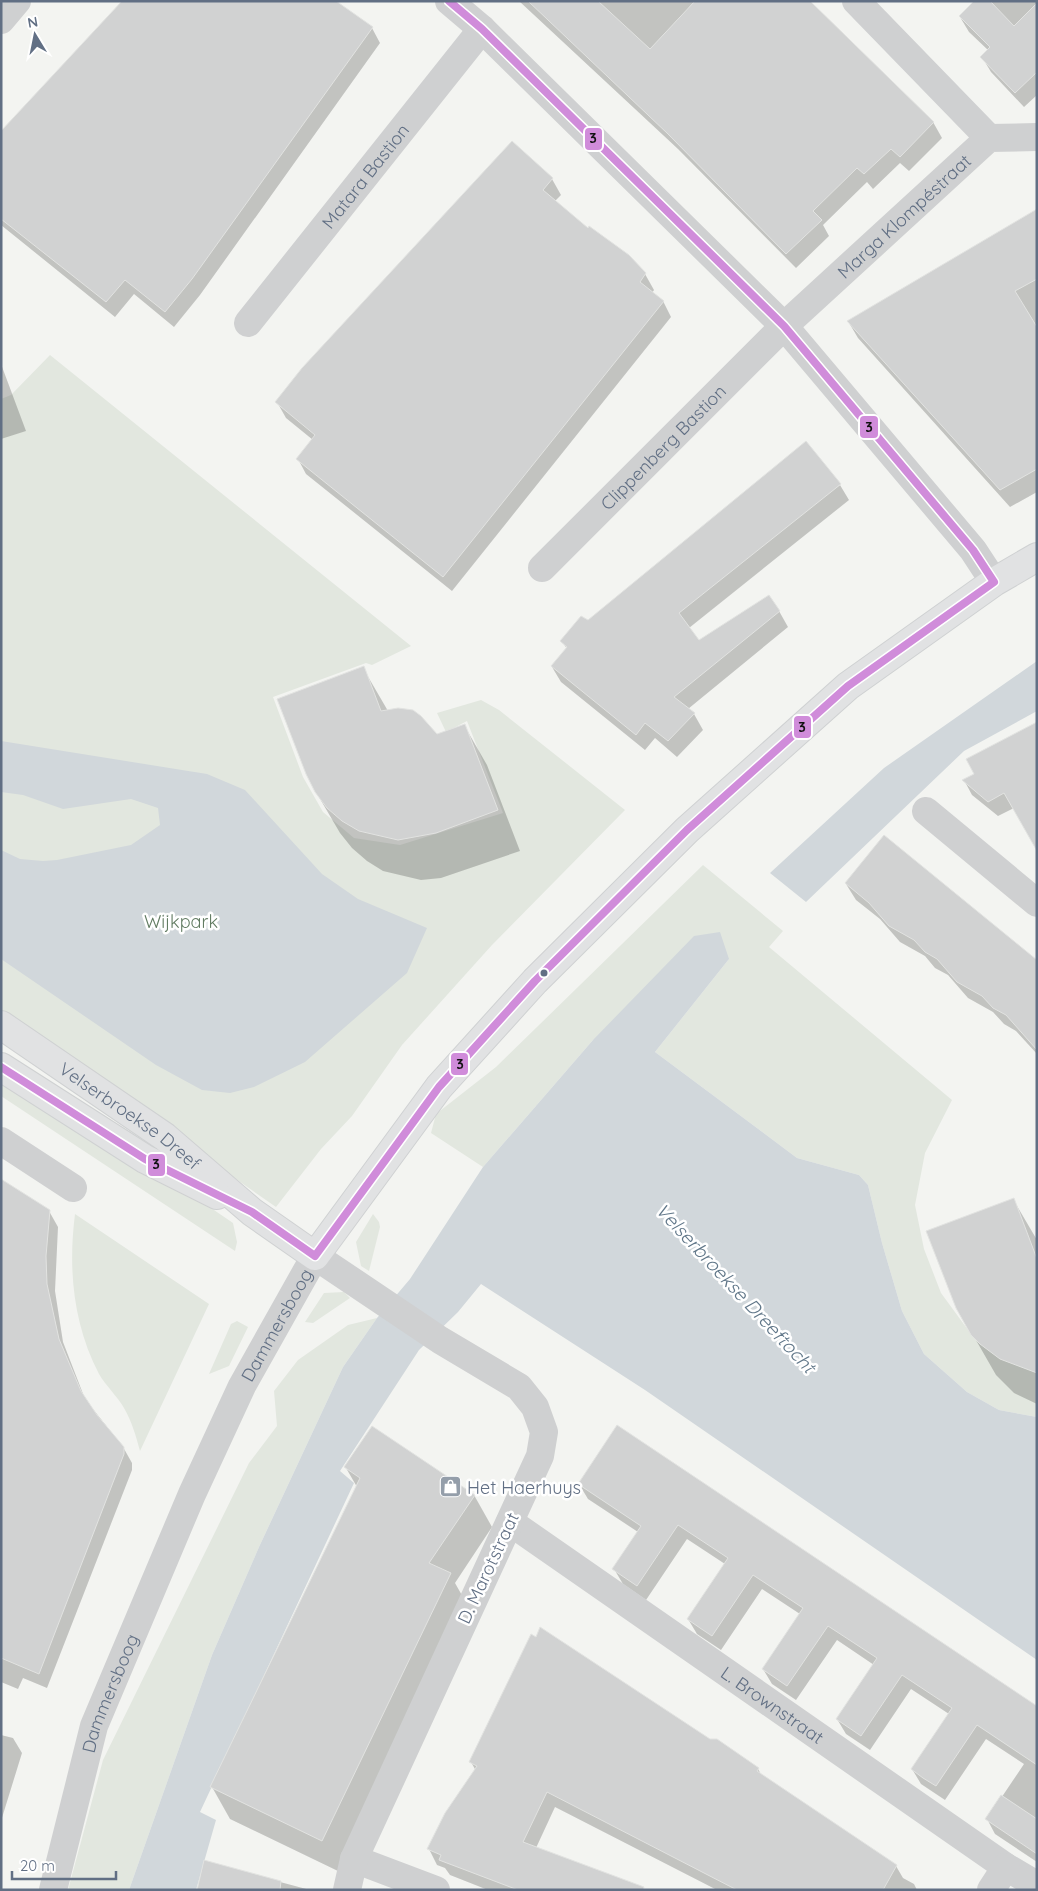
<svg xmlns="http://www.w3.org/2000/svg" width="1038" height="1891" font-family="Quicksand,sans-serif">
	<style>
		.green { fill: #e2e7df }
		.water { fill: #d1d7db }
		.shadow { fill: #0003 }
		.building { fill: #d1d2d2; stroke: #e2e3e1 }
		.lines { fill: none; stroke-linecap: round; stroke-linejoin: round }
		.secondary-casing { stroke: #cfd1d2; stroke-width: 30 }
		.street { stroke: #cfd0d1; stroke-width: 28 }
		.secondary { stroke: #e1e2e3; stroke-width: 28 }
		.bus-1-casing { stroke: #fff; stroke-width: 11 }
		.bus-1 { stroke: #d08cda; stroke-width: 8 }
		.bus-dot { fill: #616f84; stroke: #fff; stroke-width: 2 }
		.labels { text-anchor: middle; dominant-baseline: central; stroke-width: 5; stroke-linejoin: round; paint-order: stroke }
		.street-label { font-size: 18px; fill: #616f84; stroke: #fff }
		.park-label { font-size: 18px; fill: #617b61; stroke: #fff }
		.poi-label { font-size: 18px; fill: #616f84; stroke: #fff; text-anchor: start }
		.water-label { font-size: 19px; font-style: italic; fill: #617789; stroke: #fff }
		.line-badge { stroke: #fff; stroke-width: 2 }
		.pale-badge-label { font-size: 14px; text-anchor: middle; font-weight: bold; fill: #111 }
	</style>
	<rect width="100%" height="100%" fill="#f3f4f1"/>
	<!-- green -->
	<path class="green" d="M50,355L411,646L372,665L366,663L273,697L303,777L323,812L354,838L400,845L503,813L467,721L446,732L437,713L481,700L499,710L625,810L492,945L402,1045L352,1116L321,1149L276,1207L1,1015V399L11,395Z
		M703,865L783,931L769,947L952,1100L925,1153L915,1205L924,1249L941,1293L971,1334L1037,1362V1417L999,1410L967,1392L924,1354L902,1311L882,1243L868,1185L859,1175L797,1158L655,1052L729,959L593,1040L483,1167L431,1133L436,1114L496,1067Z
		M1,1075L173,1182L233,1223L237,1242L235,1251L1,1096Z
		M75,1214L209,1304L140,1451C136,1436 132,1422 124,1408C117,1396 106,1386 99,1374C73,1324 68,1269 75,1214Z
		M373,1214L379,1222L380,1227L369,1271L361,1266L356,1242Z
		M344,1292L350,1298L313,1323L305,1322L324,1293Z
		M377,1318L343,1367L259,1547L212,1655L129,1890H68L103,1760L249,1463L277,1426L274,1391L298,1360L348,1325Z
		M237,1321L248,1327L229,1366L209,1374L231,1324Z"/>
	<!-- water -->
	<path class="water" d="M1037,661V711L964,751L806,902L770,873L884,768Z
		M1,741L207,774L245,790L322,874L358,899L427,928L407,973L305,1062L254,1087L230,1093L202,1090L156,1065L1,959V850L20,859L43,861L57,860L131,845L160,825L158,808L131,799L63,809L23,795L1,792Z
		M720,932L729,959L655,1052L797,1158L859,1175L868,1185L882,1243L902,1311L924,1354L967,1392L999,1410L1037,1417V1660L645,1390L481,1284L458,1312L419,1350L340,1471L354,1483L200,1812L216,1820L196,1890H129L212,1655L259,1547L343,1367L377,1318L410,1279L483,1167L593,1040L694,936Z"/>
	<!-- shadow -->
	<path class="shadow" d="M519,1H810L933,122L942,138L909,171L900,163L873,189L867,182L823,225L829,236L796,268L678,149Z
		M976,1H1037V95L1024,107L991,72L982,57L989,51L969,32L960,17Z
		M372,28L380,43L200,295L174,327L134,294L115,317L1,225V134Z
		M552,179L561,195L555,201L588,229L628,256L645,274L654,290L652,293L663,301L671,317L452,591L306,474L298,459L313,440L286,418L277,402Z
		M1037,211V492L1010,507L858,338L848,321Z
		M1,364L26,431L1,439Z
		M840,485L849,500L689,628L698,642L779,611L788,627L688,709L694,714L703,730L677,757L655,738L645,750L561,682L552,667L567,649L562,641L588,622Z
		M363,668L388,711L437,735L464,725L487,765L520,851L441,878L421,880L383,871L367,861L352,848L340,833L316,792Z
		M1037,724L1014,808L998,816L972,795L964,780L976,774Z
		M846,884L1037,962V1054L1016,1031L1004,1024L993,1012L968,998L948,975L935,968L925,956L900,942L880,919L856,900Z
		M1013,1199L1037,1240V1404L1014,1393L996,1375L957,1307Z
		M49,1211L58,1227L55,1291L63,1342L85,1399L123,1447L132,1463V1470L47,1688L23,1678L18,1689L1,1682V1235Z
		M617,1427L1037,1708V1862L995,1834L987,1819L1024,1764L986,1739L945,1800L921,1784L912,1769L949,1714L911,1689L870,1750L846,1734L837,1719L874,1665L837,1640L796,1700L772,1684L763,1669L800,1614L762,1589L721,1650L697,1634L688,1619L725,1564L687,1539L646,1600L623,1584L614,1569L638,1532L588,1499L579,1484Z
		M346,1468L474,1495L492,1527L455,1583L468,1606L340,1872L230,1819L212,1787L357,1487Z
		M1,1735L13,1738L22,1753L1,1821Z
		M709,1740L758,1769L762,1776L896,1866L903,1878L914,1884L917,1890H717L555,1807L536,1848L647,1890H488L450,1875L445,1868L437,1865L429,1849L476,1771L471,1762Z
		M205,1862L310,1890H198Z"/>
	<!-- building -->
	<path class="building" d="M122,1H336L373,27L192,279L165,312L125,280L106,302L1,219V131Z
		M528,1H598L650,49L695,1H810L934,122L900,157L891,149L864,174L857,168L813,211L822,220L786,254L668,134Z
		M974,1H990L1014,26L1037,3V72L1015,93L980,57L990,47L959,16Z
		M512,141L553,178L543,190L588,228L589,226L629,255L646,273L640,282L664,301L443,577L296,459L315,435L275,402L302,368Z
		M1037,209V279L1015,291L1037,327V469L1000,490L847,321Z
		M806,441L841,484L679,613L699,640L769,595L780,611L674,697L695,713L668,741L645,723L636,735L551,666L567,647L560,641L581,616L588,620Z
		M364,666L381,711L398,708L413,710L421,716L437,734L465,724L498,810L436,833L398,840L359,831L342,821L327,808L315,792L306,774L277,699Z
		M1037,722V851L1004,793L988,802L962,780L974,774L966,759Z
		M884,835L1037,960V1050L1006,1015L993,1008L982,996L957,982L937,959L925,952L914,940L889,926L869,903L845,883Z
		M1,1179L50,1210L46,1256L47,1284L59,1339L81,1391L97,1415L124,1447V1454L39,1674L1,1658Z
		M1014,1198L1037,1259V1373L1000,1359L980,1344L971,1335L956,1308L926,1231Z
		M617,1425L1037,1706V1765L977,1725L936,1786L923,1778L911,1769L952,1708L902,1675L861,1736L836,1719L877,1658L828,1626L787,1686L762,1669L803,1608L753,1575L712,1636L700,1628L687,1619L728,1558L678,1525L637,1586L612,1569L641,1526L578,1484Z
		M372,1426L475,1495L429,1563L451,1573L322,1841L210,1787L360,1478L344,1467Z
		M540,1627L710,1739H717L759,1768L757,1771L897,1865L883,1890H737L547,1792L523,1842L644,1887L643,1890H518L439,1860L441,1855L427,1849L445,1813L477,1766L469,1762L531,1634L536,1637Z
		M1001,1795L1037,1819V1854L985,1819Z
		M204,1860L281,1881L280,1890H197Z"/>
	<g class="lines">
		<defs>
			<g id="secondary">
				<path id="s5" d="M1,1025L165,1137L252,1212L315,1256L439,1087L535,981L687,830L848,686L994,582L1037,557"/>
				<path d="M1,1067L145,1159L217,1195"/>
			</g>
		</defs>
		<!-- secondary casing -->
		<use href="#secondary" class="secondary-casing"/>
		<!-- street -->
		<g class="street">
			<path d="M449,1L482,29L784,326L973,550L994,582"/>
			<path d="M856,1L989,138"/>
			<path d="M1,20L17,1"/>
			<path id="s1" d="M248,323L482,29"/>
			<path id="s2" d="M542,568L784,326L989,138L1037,137"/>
			<path d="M926,811L1037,903"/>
			<path d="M1,1141L73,1188"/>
			<path id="s3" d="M510,1522L1006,1867L1037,1885"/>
			<path d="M354,1859L436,1890"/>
			<path id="s4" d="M53,1890L94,1726L192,1494L242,1386L315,1256L440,1340L519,1387L535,1407L544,1432L540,1456L354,1859L347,1890"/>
			<path d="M991,1890L1006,1867"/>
		</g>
		<!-- secondary -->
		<use href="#secondary" class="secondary"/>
		<defs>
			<path id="bus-1" d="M449,1L482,29L784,326L973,550L994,582
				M1,1067L145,1159L252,1212L315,1256
				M315,1256L439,1087L535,981L687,830L848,686L994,582"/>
		</defs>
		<!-- bus-1 casing -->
		<use href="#bus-1" class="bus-1-casing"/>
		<!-- bus-1 -->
		<use href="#bus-1" class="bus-1"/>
	</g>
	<!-- icons -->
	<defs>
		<symbol id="shop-square" viewBox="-11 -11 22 22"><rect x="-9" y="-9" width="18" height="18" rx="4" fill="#949eaa" stroke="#fff"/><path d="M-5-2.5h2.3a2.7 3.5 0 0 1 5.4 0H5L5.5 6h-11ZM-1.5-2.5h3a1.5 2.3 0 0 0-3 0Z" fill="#fff"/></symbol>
	</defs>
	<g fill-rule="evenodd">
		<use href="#shop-square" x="438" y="1474" width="25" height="25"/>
	</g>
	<!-- markers -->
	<circle class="bus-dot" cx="544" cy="973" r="4.5"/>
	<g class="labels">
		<!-- street labels -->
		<g class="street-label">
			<text stroke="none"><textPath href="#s1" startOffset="188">Matara Bastion</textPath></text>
			<text stroke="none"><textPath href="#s2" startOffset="505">Marga Klompéstraat</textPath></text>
			<text stroke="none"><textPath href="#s2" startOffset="171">Clippenberg Bastion</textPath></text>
			<text stroke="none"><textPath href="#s5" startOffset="158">Velserbroekse Dreef</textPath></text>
			<text stroke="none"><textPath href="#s4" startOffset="610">Dammersboog</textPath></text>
			<text transform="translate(488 1568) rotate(-65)">D. Marotstraat</text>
			<text stroke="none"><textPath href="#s4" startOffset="205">Dammersboog</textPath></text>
			<text stroke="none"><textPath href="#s3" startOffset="320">L. Brownstraat</textPath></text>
		</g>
		<!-- park labels -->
		<g class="park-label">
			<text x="181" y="921">Wijkpark</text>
		</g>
		<!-- poi labels -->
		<g class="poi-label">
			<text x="467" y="1487">Het Haerhuys</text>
		</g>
		<!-- water labels -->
		<g class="water-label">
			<text transform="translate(736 1288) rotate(47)">Velserbroekse Dreeftocht</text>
		</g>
	</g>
	<g class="line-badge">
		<rect x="584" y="127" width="19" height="24" rx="5" fill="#d08cda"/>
		<rect x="859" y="415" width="20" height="24" rx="5" fill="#d08cda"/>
		<rect x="793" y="715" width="19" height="24" rx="5" fill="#d08cda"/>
		<rect x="450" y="1052" width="19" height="24" rx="5" fill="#d08cda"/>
		<rect x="147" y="1153" width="19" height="24" rx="5" fill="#d08cda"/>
	</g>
	<g class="pale-badge-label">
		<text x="593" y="143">3</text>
		<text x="869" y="432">3</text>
		<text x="802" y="732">3</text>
		<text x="460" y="1069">3</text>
		<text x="156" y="1169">3</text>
	</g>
	<!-- border -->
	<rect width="1038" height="1891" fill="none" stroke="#616f84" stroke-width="5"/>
	<!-- north arrow -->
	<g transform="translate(35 35) rotate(350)" stroke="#ffffff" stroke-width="4" paint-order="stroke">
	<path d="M0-4L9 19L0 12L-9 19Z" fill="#616f84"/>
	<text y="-8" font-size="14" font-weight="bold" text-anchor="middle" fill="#616f84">N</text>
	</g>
	<!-- scale -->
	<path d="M12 1871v8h104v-8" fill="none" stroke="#616f84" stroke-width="2.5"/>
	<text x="20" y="1871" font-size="15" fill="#616f84" stroke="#ffffff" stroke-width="4" paint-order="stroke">20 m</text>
</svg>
